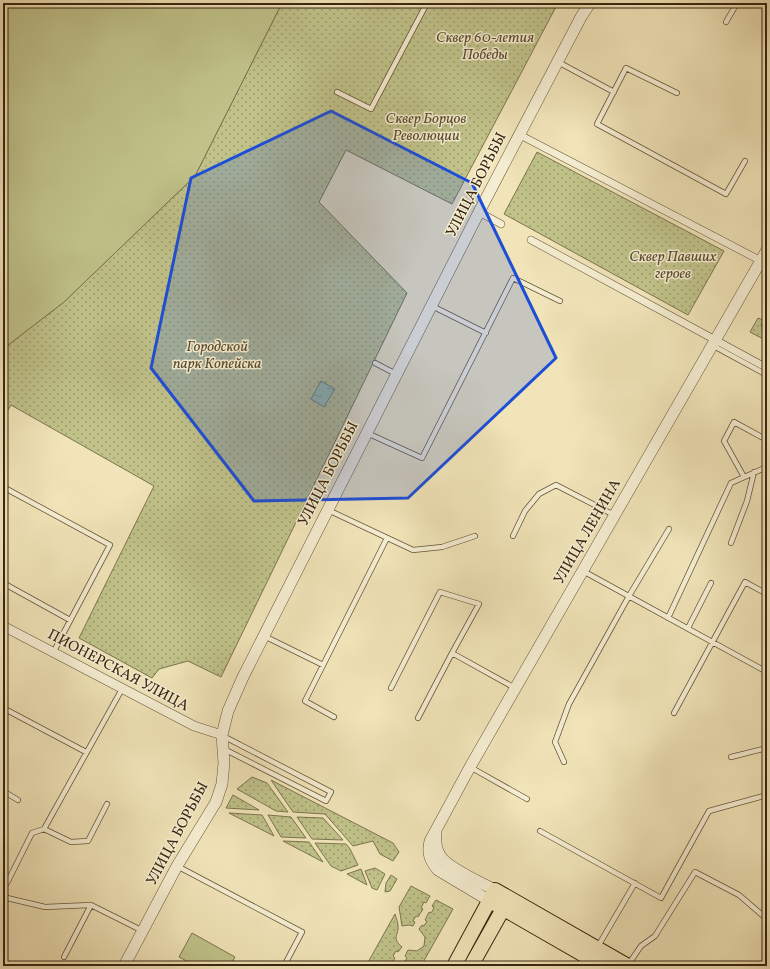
<svg xmlns="http://www.w3.org/2000/svg" width="770" height="969" font-family="Vollkorn,serif">
	<style>
		.green { fill: url(#green-dots); stroke: #7c744d }
		.pitch { fill: #c0c28a; stroke: #7c744d }
		.water { fill: url(#water-ripples); stroke: #73816d }
		.lines { fill: none; stroke-linecap: round; stroke-linejoin: round }
		.service-casing { stroke: #66553a; stroke-width: 6 }
		.pedestrian-casing { stroke: #66553a; stroke-width: 8 }
		.minor-casing { stroke: #66553a; stroke-width: 10 }
		.tertiary-casing { stroke: #66553a; stroke-width: 12 }
		.primary-casing { stroke: #382510; stroke-width: 16 }
		.service { stroke: #f5edd1; stroke-width: 4.5 }
		.pedestrian { stroke: #f5edd1; stroke-width: 7 }
		.minor { stroke: #f5edd1; stroke-width: 9 }
		.tertiary { stroke: #f5edd1; stroke-width: 11 }
		.primary { stroke: #f0e4b8; stroke-width: 14 }
		.marked { fill: #1d4ed8; fill-opacity: 0.2; stroke: #1d4ed8; stroke-width: 3; stroke-linejoin: round }
		.labels { text-anchor: middle; dominant-baseline: central; stroke-width: 3; stroke-linejoin: round; paint-order: stroke }
		.park-label { font-size: 15px; font-style: italic; fill: #5a4c2e; stroke: #f5edd1 }
		.street-label { font-size: 15px; fill: #382510; stroke: #f5edd1 }
	</style>
	<defs>
		<pattern id="green-dots" width="8" height="8" patternUnits="userSpaceOnUse"><rect width="8" height="8" fill="#c0c28a"/><path d="M2 2h.1M6 6h.1" fill="none" stroke="#9d9d6f" stroke-width="1.8" stroke-linecap="round"/></pattern>
		<pattern id="water-ripples" width="26" height="14" patternUnits="userSpaceOnUse"><rect width="26" height="14" fill="#9bbfab"/><path d="M2 4q2-2 4 0t4 0M15 11q2-2 4 0t4 0" fill="none" stroke="#7f9b8a"/></pattern>
	</defs>
	<rect width="100%" height="100%" fill="#f0e4b8"/>
	<filter id="stains"><feTurbulence type="fractalNoise" baseFrequency=".005" numOctaves="4"/><feColorMatrix values="0 0 0 0 .2 0 0 0 0 .09 0 0 0 0 .02 0 0 0 .5 -.17"/></filter>
	<radialGradient id="worn" r=".72"><stop offset=".6" stop-color="#630" stop-opacity="0"/><stop offset="1" stop-color="#630" stop-opacity=".3"/></radialGradient>
	<!-- green -->
	<path class="green" d="M282,3H558L452,204L346,150L319,202L407,293L221,677L188,661L159,669L152,678L79,638L154,486L11,405L3,418V349L64,302L195,176Z
		M537,152L724,251L688,315L504,214Z
		M758,318L763,320L764,323L761,324L764,334H767L765,340L750,332Z
		M252,777L267,783L288,812L276,811L237,789Z
		M271,780L393,843L399,852L393,861L380,854L373,841L353,846L325,814L293,812Z
		M233,795L259,810L226,808Z
		M229,813L262,815L274,836Z
		M268,815L291,817L306,838L281,837Z
		M297,817L323,818L343,840L312,839Z
		M283,841L309,842L323,862Z
		M315,843L346,844L350,849L358,865L341,871L331,866Z
		M375,868L385,874L377,890L372,888L365,871Z
		M361,869L367,885L347,874Z
		M391,875L397,879L390,891L385,892L386,883Z
		M411,886L430,896L426,903L424,902L421,908L423,909L418,917L416,916L413,921L415,922L413,926L409,925L402,926L399,907Z
		M436,900L453,909L421,966H399L401,962L404,963L407,958L405,956L408,950L417,951L424,946L425,937L419,929L422,925L424,926L427,921L425,920L429,912L431,913L434,908L432,906Z
		M395,914C396,918 398,922 398,926C399,935 391,938 402,947L398,952L396,951L393,956L395,958L391,965L389,964L388,966H366Z"/>
	<!-- pitch -->
	<path class="pitch" d="M3,3H282L195,176L64,302L3,349Z
		M192,933L235,957L230,966H196L179,957Z"/>
	<!-- water -->
	<path class="water" d="M321,381L335,389L324,407L311,399Z"/>
	<g class="lines">
		<defs>
			<path id="service" d="M726,22L737,3
				M558,62L614,92
				M337,92L371,109L427,3
				M677,93L626,68L597,124L726,194L745,161
				M432,306L486,333
				M712,345L767,375
				M375,363L396,374
				M367,433L422,458L513,278L560,301
				M744,477L724,441L734,422L767,440
				M3,487L110,545L53,653
				M328,510L413,550L442,547L475,536
				M513,536L525,511L539,494L556,485L614,515
				M731,543L747,501L754,472
				M583,571L767,672
				M3,583L70,620
				M668,618L731,483L767,467
				M688,628L711,583
				M264,636L323,665
				M391,688L440,592L479,604L452,653L515,688
				M3,708L86,752
				M674,713L745,582L767,594
				M334,717L305,701L387,538
				M418,718L452,653
				M223,736L331,792L326,801L224,749
				M731,757L767,748
				M564,762L555,742L569,704L629,596L669,529
				M470,767L527,799
				M3,791L18,800
				M44,829L71,842L88,841L107,804
				M540,831L661,898L709,811L767,795
				M177,866L302,932L284,966
				M7,883L32,833L44,829L122,689
				M3,897L45,907L91,905L143,931
				M597,948L635,883
				M64,957L91,905
				M628,965L641,946L655,936L695,872L739,895L767,919"/>
			<path id="pedestrian" d="M520,135L767,264
				M479,212L501,224
				M531,240L767,368"/>
			<path id="minor" d="M3,626L194,726L222,735"/>
			<path id="tertiary" d="M436,833C435,842 436,850 441,857C450,869 482,883 495,890
				M490,901L438,870C430,861 427,853 430,841L470,767L767,250
				M124,966L177,866L216,802L222,784L224,763L222,735L228,711L243,677L479,212L581,17L590,3"/>
			<path id="primary" d="M490,901L603,966
				M454,966L495,890L628,966
				M471,966L508,900"/>
		</defs>
		<!-- service casing -->
		<use href="#service" class="service-casing"/>
		<!-- pedestrian casing -->
		<use href="#pedestrian" class="pedestrian-casing"/>
		<!-- minor casing -->
		<use href="#minor" class="minor-casing"/>
		<!-- tertiary casing -->
		<use href="#tertiary" class="tertiary-casing"/>
		<!-- primary casing -->
		<use href="#primary" class="primary-casing"/>
		<!-- service -->
		<use href="#service" class="service"/>
		<!-- pedestrian -->
		<use href="#pedestrian" class="pedestrian"/>
		<!-- minor -->
		<use href="#minor" class="minor"/>
		<!-- tertiary -->
		<use href="#tertiary" class="tertiary"/>
		<!-- primary -->
		<use href="#primary" class="primary"/>
	</g>
	<!-- marked area -->
	<path class="marked" d="M331,111L472,183L556,358L408,498L254,501L151,368L191,178Z"/>
	<g class="labels">
		<!-- park labels -->
		<g class="park-label">
			<text x="485" y="38">Сквер 60-летия<tspan x="485" dy="17">Победы</tspan></text>
			<text x="426" y="119">Сквер Борцов<tspan x="426" dy="17">Революции</tspan></text>
			<text x="673" y="257">Сквер Павших<tspan x="673" dy="17">героев</tspan></text>
			<text x="217" y="347">Городской<tspan x="217" dy="17">парк Копейска</tspan></text>
		</g>
		<!-- street labels -->
		<g class="street-label">
			<text transform="translate(477 185) rotate(-63)">УЛИЦА БОРЬБЫ</text>
			<text transform="translate(329 474) rotate(-63)">УЛИЦА БОРЬБЫ</text>
			<text transform="translate(588 532) rotate(-60)">УЛИЦА ЛЕНИНА</text>
			<text transform="translate(118 671) rotate(28)">ПИОНЕРСКАЯ УЛИЦА</text>
			<text transform="translate(178 834) rotate(-62)">УЛИЦА БОРЬБЫ</text>
		</g>
	</g>
	<!-- margin -->
	<rect width="770" height="969" fill="none" stroke="#f0e4b8" stroke-width="16"/>
	<rect x="4" y="4" width="762" height="961" fill="none" stroke="#382510" stroke-width="2"/>
	<rect x="8" y="8" width="754" height="953" fill="none" stroke="#382510"/>
	<rect width="100%" height="100%" filter="url(#stains)"/>
	<rect width="100%" height="100%" fill="url(#worn)"/>
</svg>
